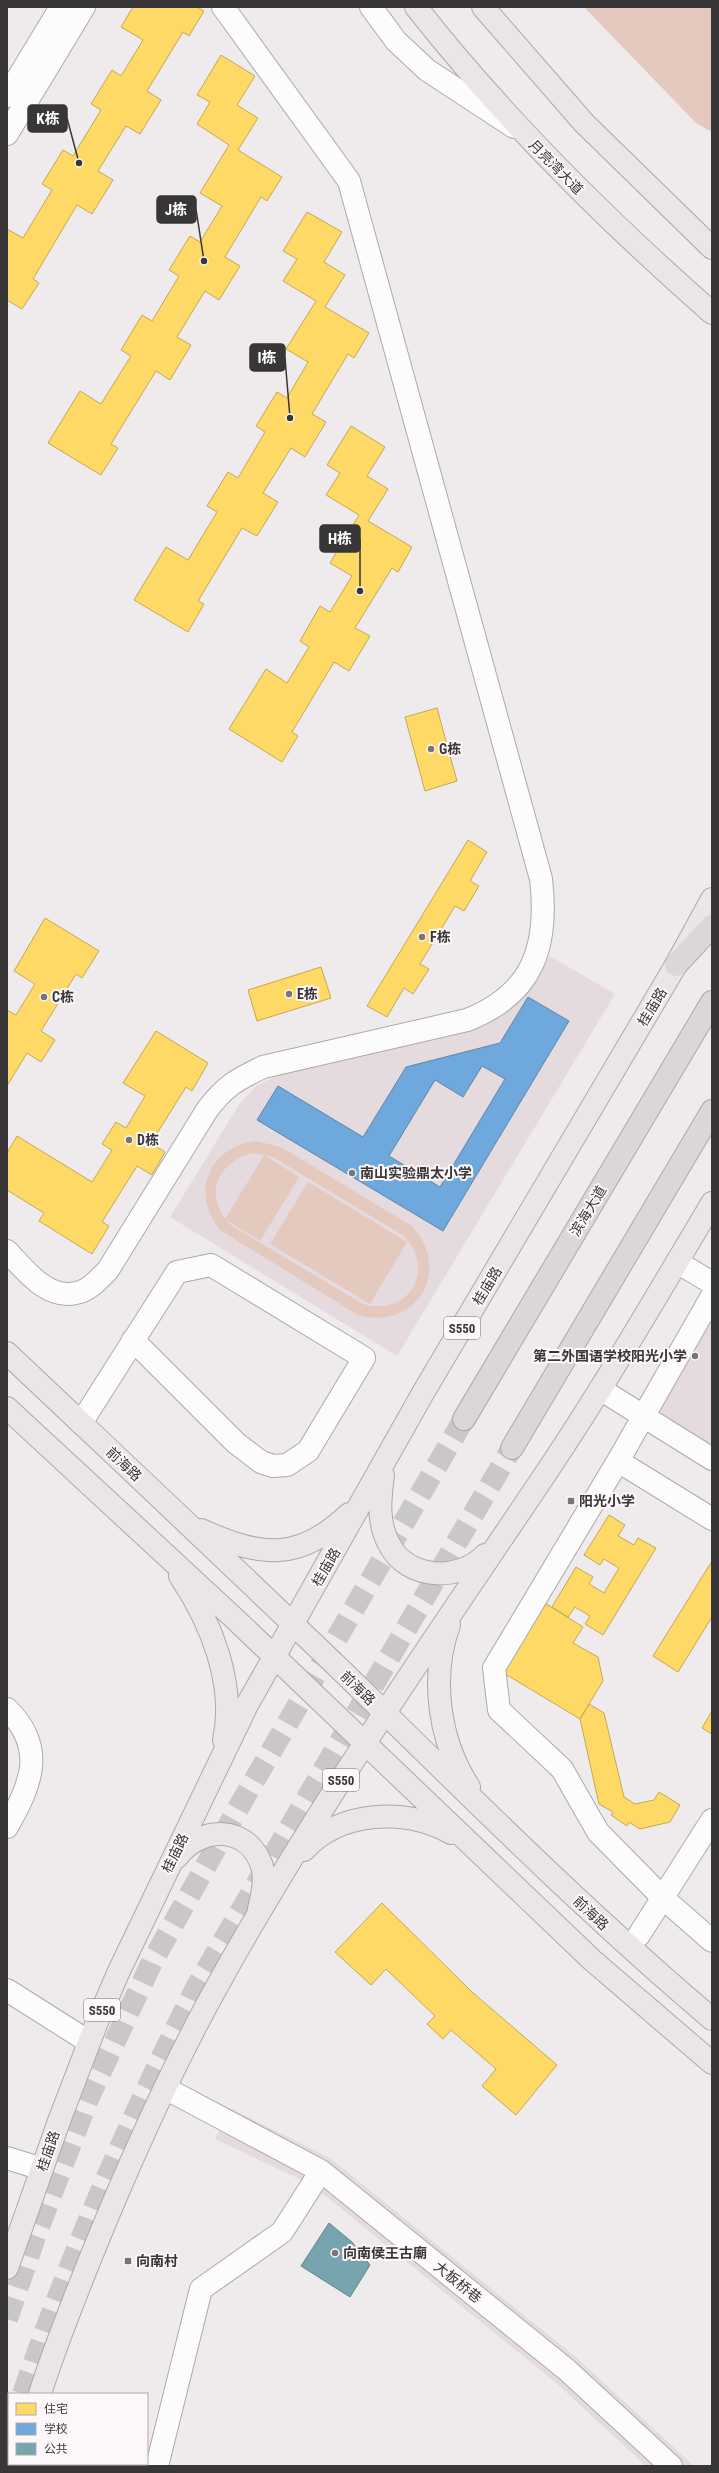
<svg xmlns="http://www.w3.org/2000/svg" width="719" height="2473" font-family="'Roboto Condensed','Noto Sans SC',sans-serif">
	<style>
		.built { fill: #e5dadd }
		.green { fill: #e4c9bf; fill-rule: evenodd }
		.homes { fill: #ffd966; stroke: #c3a858 }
		.schools { fill: #6fa8dc; stroke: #5e86aa; fill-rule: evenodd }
		.public { fill: #76a5af; stroke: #63848b }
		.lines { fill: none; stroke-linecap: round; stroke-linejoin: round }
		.highway-tunnel { stroke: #cac7c8; stroke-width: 22; stroke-dasharray: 22 11; stroke-linecap: butt }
		.minor-casing { stroke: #aca9aa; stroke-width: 24 }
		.major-casing { stroke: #afa6ac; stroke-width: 24 }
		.highway-casing { stroke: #afa6ac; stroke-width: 24 }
		.minor { stroke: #fdfcfc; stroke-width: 22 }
		.major { stroke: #e9e5e8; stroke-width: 22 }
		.highway { stroke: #dcd5da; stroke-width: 22 }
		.poi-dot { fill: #787576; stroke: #fef7f9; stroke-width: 1.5 }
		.labels { text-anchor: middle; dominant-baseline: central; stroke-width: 4; stroke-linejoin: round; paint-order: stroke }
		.shield { fill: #fef7f9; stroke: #737070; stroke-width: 1 }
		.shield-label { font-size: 13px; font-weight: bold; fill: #383636 }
		.street-label { font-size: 14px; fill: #383636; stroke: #fef7f9 }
		.poi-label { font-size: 14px; font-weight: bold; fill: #383636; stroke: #fef7f9; text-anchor: start }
		.leader { fill: none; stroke: #383636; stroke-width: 1.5 }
		.callout-dot { fill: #383636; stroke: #fef7f9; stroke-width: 1.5 }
		.callout { fill: #383636; stroke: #383636; stroke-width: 1.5 }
		.callout-label { font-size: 15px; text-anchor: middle; font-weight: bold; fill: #fff }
	</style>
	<rect width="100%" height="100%" fill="#efebec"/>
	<!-- built -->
	<path class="built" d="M550,956L615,994L397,1356L170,1217L240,1103L257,1085L287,1071L470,1027L534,981Z
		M712,1296V1459L644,1416Z
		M230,2108L330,2158L577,2358L694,2466H646L556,2383L312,2185L215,2139Z"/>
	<!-- green -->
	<path class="green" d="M584,7H712V132L696,123Z
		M256,1141L281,1147L412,1226C453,1271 416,1331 358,1315L220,1230C190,1192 209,1147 256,1141ZM252,1153L273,1157L404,1236C436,1270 409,1317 363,1304L232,1226C203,1199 215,1163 252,1153Z
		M264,1155L299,1177L260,1241L225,1219Z
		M308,1182L407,1242L370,1304L270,1244Z"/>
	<!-- homes -->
	<path class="homes" d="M133,7H197L204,11L189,36L183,32L147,91L161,100L140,134L126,126L98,171L113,180L92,214L77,205L33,279L39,283L22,309L7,300V229L23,238L52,190L42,184L63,150L73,156L101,110L91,104L112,70L121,76L143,40L121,27Z
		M221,55L255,76L237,105L258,118L238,150L282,177L267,201L261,197L225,257L240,266L219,300L205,291L177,337L191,345L170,380L156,371L111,444L118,448L101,475L48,443L80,391L101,404L131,356L121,350L142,315L152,321L179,276L169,270L190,236L200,242L222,206L200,193L229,145L197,124L210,102L197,95Z
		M307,212L342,232L324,262L345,275L325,307L369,333L354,358L348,354L312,414L326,422L305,457L291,448L263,493L278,502L257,536L242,528L198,601L204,604L188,632L134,600L166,547L188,560L217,512L207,506L228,472L238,478L265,432L256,426L277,392L287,398L308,362L286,349L316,301L283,281L297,259L283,251Z
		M351,426L385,447L367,476L388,489L368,521L412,547L398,572L392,568L355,628L370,636L349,671L334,662L292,732L298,736L282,762L229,729L266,669L287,683L309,647L300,641L320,606L330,612L352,576L330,563L359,515L326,495L340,473L327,465Z
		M437,708L457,781L425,791L405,717Z
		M468,840L487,852L470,881L479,886L464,911L455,906L420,964L429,969L413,994L404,988L387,1017L367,1006Z
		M45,918L99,951L82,978L76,974L41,1031L55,1040L41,1062L27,1053L7,1086V1010L16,1015L35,984L14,971Z
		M321,967L331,998L257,1021L248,990Z
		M156,1031L208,1063L192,1091L186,1087L151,1143L165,1152L152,1175L137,1166L102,1222L109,1226L92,1254L39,1221L44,1213L7,1190V1153L17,1136L92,1182L112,1150L102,1144L116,1122L126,1128L145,1096L123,1083Z
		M609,1515L625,1525L618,1536L634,1545L638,1538L656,1548L603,1635L585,1624L590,1616L575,1607L568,1617L552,1607L576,1567L593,1577L589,1584L604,1593L619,1568L604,1559L600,1565L584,1555Z
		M712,1561V1617L678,1672L653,1656Z
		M545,1603L583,1627L573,1643L598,1657L603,1681L580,1719L502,1672Z
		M589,1704L604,1713L624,1797L635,1804L654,1800L659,1792L680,1805L670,1822L640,1829L629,1822L627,1826L611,1815L613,1812L599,1804L580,1719Z
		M712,1711V1734L702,1728Z
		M382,1903L472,1992L557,2065L516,2115L482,2086L496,2069L451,2030L443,2039L427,2024L435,2016L386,1969L371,1985L335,1952Z"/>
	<!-- schools -->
	<path class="schools" d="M528,997L569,1021L443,1231L257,1120L278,1086L363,1137L406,1067L500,1043ZM482,1066L505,1079L440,1187L389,1156L435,1080L463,1097Z"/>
	<!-- public -->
	<path class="public" d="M329,2223L352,2242L370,2265L350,2297L301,2266Z"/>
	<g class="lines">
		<!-- highway-tunnel -->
		<path class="highway-tunnel" d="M7,2319L35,2237L88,2099L152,1962L240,1805L464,1419
			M23,2394C71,2253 130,2119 197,1986L512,1448
			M7,2452L9,2445"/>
		<defs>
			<path id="minor" d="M371,7L396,41L427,70L514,127
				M7,96L61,7
				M7,134L84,7
				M7,1251C24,1269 47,1300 76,1293C89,1291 99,1279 108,1270L207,1110C225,1086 236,1080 263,1067L467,1020C533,994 549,947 541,879L349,181L223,7
				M677,1262L712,1283
				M712,1296L618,1461L494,1668L499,1710L562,1769L598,1832L663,1898L712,1941
				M600,1389L712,1459
				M81,1423L177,1272L211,1265L364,1358L308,1451L287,1465L273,1466L261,1462L236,1443L133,1340
				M618,1461L712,1519
				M7,1709C47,1748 31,1785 7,1827
				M639,1935L712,1820
				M7,1990L89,2042
				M165,2088L321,2171L567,2370L671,2466
				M7,2158L42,2169
				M157,2466L201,2289L282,2232L321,2171"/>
			<path id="major" d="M416,7C504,119 605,219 712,313
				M483,7L584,123L712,248
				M7,1353C119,1459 232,1565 343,1672C464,1790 583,1910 712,2019
				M7,1408L235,1619L592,1960L712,2063
				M383,1475C380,1498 377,1522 389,1544C407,1580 459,1582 485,1555
				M201,1530C261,1557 299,1562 349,1514
				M180,1576C211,1622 236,1684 224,1740
				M449,1625C430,1678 439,1741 469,1787
				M304,1850C341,1810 406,1808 451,1833
				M177,1857C201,1825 248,1825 262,1866C266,1878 262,1897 259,1909
				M7,2268L59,2121L97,2022L119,1971L247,1705L423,1393L676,965L712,899
				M40,2394C55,2346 74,2299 93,2252C132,2156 174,2062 225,1972C322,1799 436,1637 546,1473C605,1385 658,1294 712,1203
				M18,2466L19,2464"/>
			<path id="highway" d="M676,965L712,926
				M464,1419L712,1002
				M512,1448L712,1111"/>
		</defs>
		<!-- minor casing -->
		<use href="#minor" class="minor-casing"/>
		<!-- major casing -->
		<use href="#major" class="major-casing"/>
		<!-- highway casing -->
		<use href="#highway" class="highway-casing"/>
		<!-- minor -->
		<use href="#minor" class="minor"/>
		<!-- major -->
		<use href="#major" class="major"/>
		<!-- highway -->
		<use href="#highway" class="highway"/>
	</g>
	<!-- markers -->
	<g class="poi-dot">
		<circle cx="431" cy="749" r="4"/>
		<circle cx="422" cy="937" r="4"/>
		<circle cx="289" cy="994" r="4"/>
		<circle cx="44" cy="997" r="4"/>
		<circle cx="129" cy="1140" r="4"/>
		<circle cx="352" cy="1173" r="4"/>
		<circle cx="695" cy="1356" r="4"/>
		<rect x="567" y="1497" width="8" height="8" rx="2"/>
		<circle cx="335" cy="2253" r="4"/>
		<rect x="124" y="2257" width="8" height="8" rx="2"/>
	</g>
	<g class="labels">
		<!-- shield labels -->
		<g class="shield">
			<rect x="444" y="1317" width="36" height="22" rx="3"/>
			<rect x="323" y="1769" width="36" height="22" rx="3"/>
			<rect x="84" y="1999" width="36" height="22" rx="3"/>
		</g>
		<g class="shield-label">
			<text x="462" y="1328">S550</text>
			<text x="341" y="1780">S550</text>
			<text x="102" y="2010">S550</text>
		</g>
		<!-- street labels -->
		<g class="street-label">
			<text transform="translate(556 167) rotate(45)">月亮湾大道</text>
			<text transform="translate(652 1007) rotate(-59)">桂庙路</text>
			<text transform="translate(588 1211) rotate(-59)">滨海大道</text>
			<text transform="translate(487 1286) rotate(-59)">桂庙路</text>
			<text transform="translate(124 1464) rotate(43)">前海路</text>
			<text transform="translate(326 1567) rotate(-60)">桂庙路</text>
			<text transform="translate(358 1688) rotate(44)">前海路</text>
			<text transform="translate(175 1853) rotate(-64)">桂庙路</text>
			<text transform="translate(591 1913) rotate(43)">前海路</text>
			<text transform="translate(48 2151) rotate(-71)">桂庙路</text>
			<text transform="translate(458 2282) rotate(39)">大板桥巷</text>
		</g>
		<!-- poi labels -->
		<g class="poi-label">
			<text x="439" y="749">G栋</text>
			<text x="430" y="937">F栋</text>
			<text x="297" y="994">E栋</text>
			<text x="52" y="997">C栋</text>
			<text x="137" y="1140">D栋</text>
			<text x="360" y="1173">南山实验鼎太小学</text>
			<text x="687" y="1356" text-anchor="end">第二外国语学校阳光小学</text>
			<text x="579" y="1501">阳光小学</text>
			<text x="343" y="2253">向南侯王古廟</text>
			<text x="136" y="2261">向南村</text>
		</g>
	</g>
	<!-- callouts -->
	<path class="leader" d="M79 163L67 118M204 261L196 209M290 418L285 358M360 591L360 539"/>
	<g class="callout-dot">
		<circle cx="79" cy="163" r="4"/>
		<circle cx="204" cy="261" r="4"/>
		<circle cx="290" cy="418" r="4"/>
		<circle cx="360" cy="591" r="4"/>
	</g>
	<g class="callout">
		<rect x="28" y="105" width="39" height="27" rx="4"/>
		<rect x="157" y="196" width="39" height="27" rx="4"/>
		<rect x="250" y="344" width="35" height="27" rx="4"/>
		<rect x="320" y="525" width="40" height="27" rx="4"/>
	</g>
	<g class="callout-label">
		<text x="48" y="124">K栋</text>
		<text x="176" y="215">J栋</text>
		<text x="267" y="363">I栋</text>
		<text x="340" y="544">H栋</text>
	</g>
	<!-- border -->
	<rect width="719" height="2473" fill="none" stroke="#383636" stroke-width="16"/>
	<!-- legend -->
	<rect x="8" y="2393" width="140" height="72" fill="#fef7f9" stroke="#afaaab"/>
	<rect x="16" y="2403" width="20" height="12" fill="#ffd966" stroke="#afaaab"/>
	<text x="44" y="2413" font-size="12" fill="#383636">住宅</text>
	<rect x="16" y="2423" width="20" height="12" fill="#6fa8dc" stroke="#afaaab"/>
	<text x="44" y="2433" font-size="12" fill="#383636">学校</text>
	<rect x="16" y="2443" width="20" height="12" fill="#76a5af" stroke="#afaaab"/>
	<text x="44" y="2453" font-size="12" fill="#383636">公共</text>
</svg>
